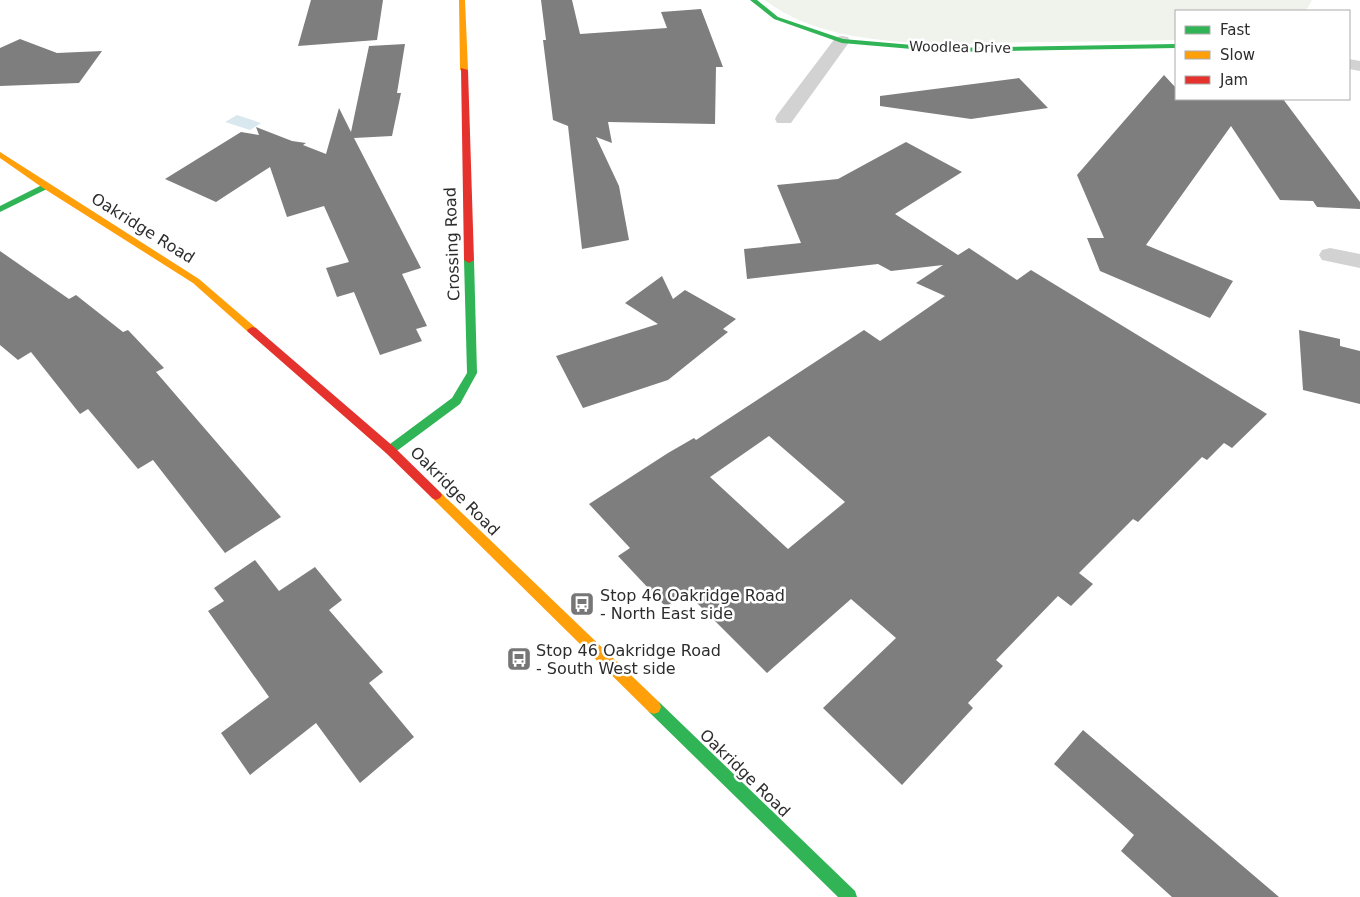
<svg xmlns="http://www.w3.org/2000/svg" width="1360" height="897" font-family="'DejaVu Sans',sans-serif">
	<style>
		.green { fill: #f0f3ec }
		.water { fill: #d9e8ef }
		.building { fill: #7e7e7e; fill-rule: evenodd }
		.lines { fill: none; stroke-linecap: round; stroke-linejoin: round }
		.street { fill: #d2d2d2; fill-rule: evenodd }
		.fast { fill: #30b455; fill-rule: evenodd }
		.slow { fill: #ff9f0a; fill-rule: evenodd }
		.jam { fill: #e5322d; fill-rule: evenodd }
		.labels { text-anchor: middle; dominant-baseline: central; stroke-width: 5; stroke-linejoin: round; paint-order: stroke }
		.far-street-label { font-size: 14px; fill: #2d2d2d; stroke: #fff }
		.street-label { font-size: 16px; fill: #2d2d2d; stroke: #fff }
		.poi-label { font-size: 16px; fill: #2d2d2d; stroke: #fff; text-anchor: start }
	</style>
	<rect width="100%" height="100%" fill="#fff"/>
	<!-- green -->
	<path class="green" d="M765,0H1312L1306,11H1176V40C1128,41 1080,42 1031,42C952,44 830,52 765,0Z"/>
	<!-- water -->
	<path class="water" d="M237,115L261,123L250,130L225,122Z"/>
	<!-- building -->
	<path class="building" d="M311,0H383L377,40L298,46Z
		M541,0H572L580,34L667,28L661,12L701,9L723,67H716L715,124L608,122L612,143L596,137L619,186L629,240L582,249L568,126L553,120L543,40H546Z
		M20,39L57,53L102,51L79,83L0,86V48Z
		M405,44L397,93H401L392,136L354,138L421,268L402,274L427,326L416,329L422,341L380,355L354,292L337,297L326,268L349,262L324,206L287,217L270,167L216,202L165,179L241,132L259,135L256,127L292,141L306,143L303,145L326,154L339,108L351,132L369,46Z
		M1164,75L1176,88V99H1283L1360,202V209L1317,207L1313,201L1280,200L1231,126L1146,245L1233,281L1210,318L1100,271L1087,238H1104L1077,175Z
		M1019,78L1048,108L971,119L880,106V96Z
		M906,142L962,172L895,214L958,255L969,248L1017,280L1031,270L1267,414L1232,448L1224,443L1207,460L1202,457L1138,522L1133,519L1079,573L1093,584L1071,606L1058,596L996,660L1003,666L968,703L973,708L902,785L823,708L896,638L851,599L767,673L686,592L666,607L618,556L630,548L589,504L668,453L694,438L696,440L864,330L880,341L945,296L916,283L943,265L891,271L878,264L747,279L744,249L801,243L777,185L838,179ZM769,436L845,502L788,549L710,477Z
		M0,251L69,299L76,295L123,332L128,330L164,368L156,372L281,517L225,553L153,460L138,469L88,409L80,414L31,352L18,360L0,345Z
		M662,276L673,299L685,290L736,319L723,329L728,332L668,380L583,408L556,356L658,324L625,303Z
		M1299,330L1340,339V346L1360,351V404L1303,390Z
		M255,560L279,591L315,567L342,600L329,610L383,672L369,683L414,737L360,783L316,723L250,775L221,733L269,697L208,611L224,601L214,588Z
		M1083,730L1279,897H1172L1121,851L1134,835L1054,764Z"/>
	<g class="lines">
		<!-- street -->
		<path class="street" d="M842,36L848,37L850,41L791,123H777L775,119L777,115L836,37Z
			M1349,59L1360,61V71L1349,69Z
			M1330,248L1360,254V268L1322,260L1319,255L1322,250Z"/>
		<!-- fast -->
		<path class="fast" d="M750,0H757L778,17L843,39L947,48L1176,44V48L947,52L842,43L774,19Z
			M46,183L49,184V188L0,212V206Z
			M469,257L474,260L477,373L460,404L394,453H386L384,450L386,447L452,398L467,373L464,260Z
			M654,700L659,702L855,891L857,897H838L649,712L647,707L649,702Z"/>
		<!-- slow -->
		<path class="slow" d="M459,0H465L468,70L464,72L460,70Z
			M0,152L199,279L256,328L257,330L256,332H248L193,283L43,188L0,158Z
			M436,490L440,492L659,702L661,707L659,712L654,714L649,712L432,498L430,495L432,492Z"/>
		<!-- jam -->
		<path class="jam" d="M461,68L468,70L474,260L469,263L464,260Z
			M252,327L256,328L394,447L440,492L442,495L440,498L436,500L432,498L386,453L248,332L247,330Z"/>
	</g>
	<!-- icons -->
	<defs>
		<symbol id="bus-square" viewBox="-11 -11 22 22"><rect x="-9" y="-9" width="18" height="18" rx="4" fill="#767676" stroke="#fff"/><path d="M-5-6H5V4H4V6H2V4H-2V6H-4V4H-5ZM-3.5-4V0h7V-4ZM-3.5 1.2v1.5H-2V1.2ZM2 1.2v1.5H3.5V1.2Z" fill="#fff"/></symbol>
	</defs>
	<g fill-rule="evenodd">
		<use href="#bus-square" x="568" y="590" width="28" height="28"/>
		<use href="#bus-square" x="505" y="645" width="28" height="28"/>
	</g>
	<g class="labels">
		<!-- far-street labels -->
		<g class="far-street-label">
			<text transform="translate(960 47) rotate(1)">Woodlea Drive</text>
		</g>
		<!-- street labels -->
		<g class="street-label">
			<text transform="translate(143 228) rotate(32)">Oakridge Road</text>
			<text transform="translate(452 244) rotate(-92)">Crossing Road</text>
			<text transform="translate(455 491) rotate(45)">Oakridge Road</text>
			<text transform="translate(745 773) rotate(44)">Oakridge Road</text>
		</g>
		<!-- poi labels -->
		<g class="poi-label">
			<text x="600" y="595">Stop 46 Oakridge Road<tspan x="600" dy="18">- North East side</tspan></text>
			<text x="536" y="650">Stop 46 Oakridge Road<tspan x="536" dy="18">- South West side</tspan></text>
		</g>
	</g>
	<!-- legend -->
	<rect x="1175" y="10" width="175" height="90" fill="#ffffff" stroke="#ababab"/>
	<rect x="1185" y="26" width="25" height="8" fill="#30b455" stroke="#ababab"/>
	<text x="1220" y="35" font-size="15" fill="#2d2d2d">Fast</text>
	<rect x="1185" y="51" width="25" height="8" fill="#ff9f0a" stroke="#ababab"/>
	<text x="1220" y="60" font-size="15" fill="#2d2d2d">Slow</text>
	<rect x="1185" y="76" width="25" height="8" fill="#e5322d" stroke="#ababab"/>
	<text x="1220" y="85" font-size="15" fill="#2d2d2d">Jam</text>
</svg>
